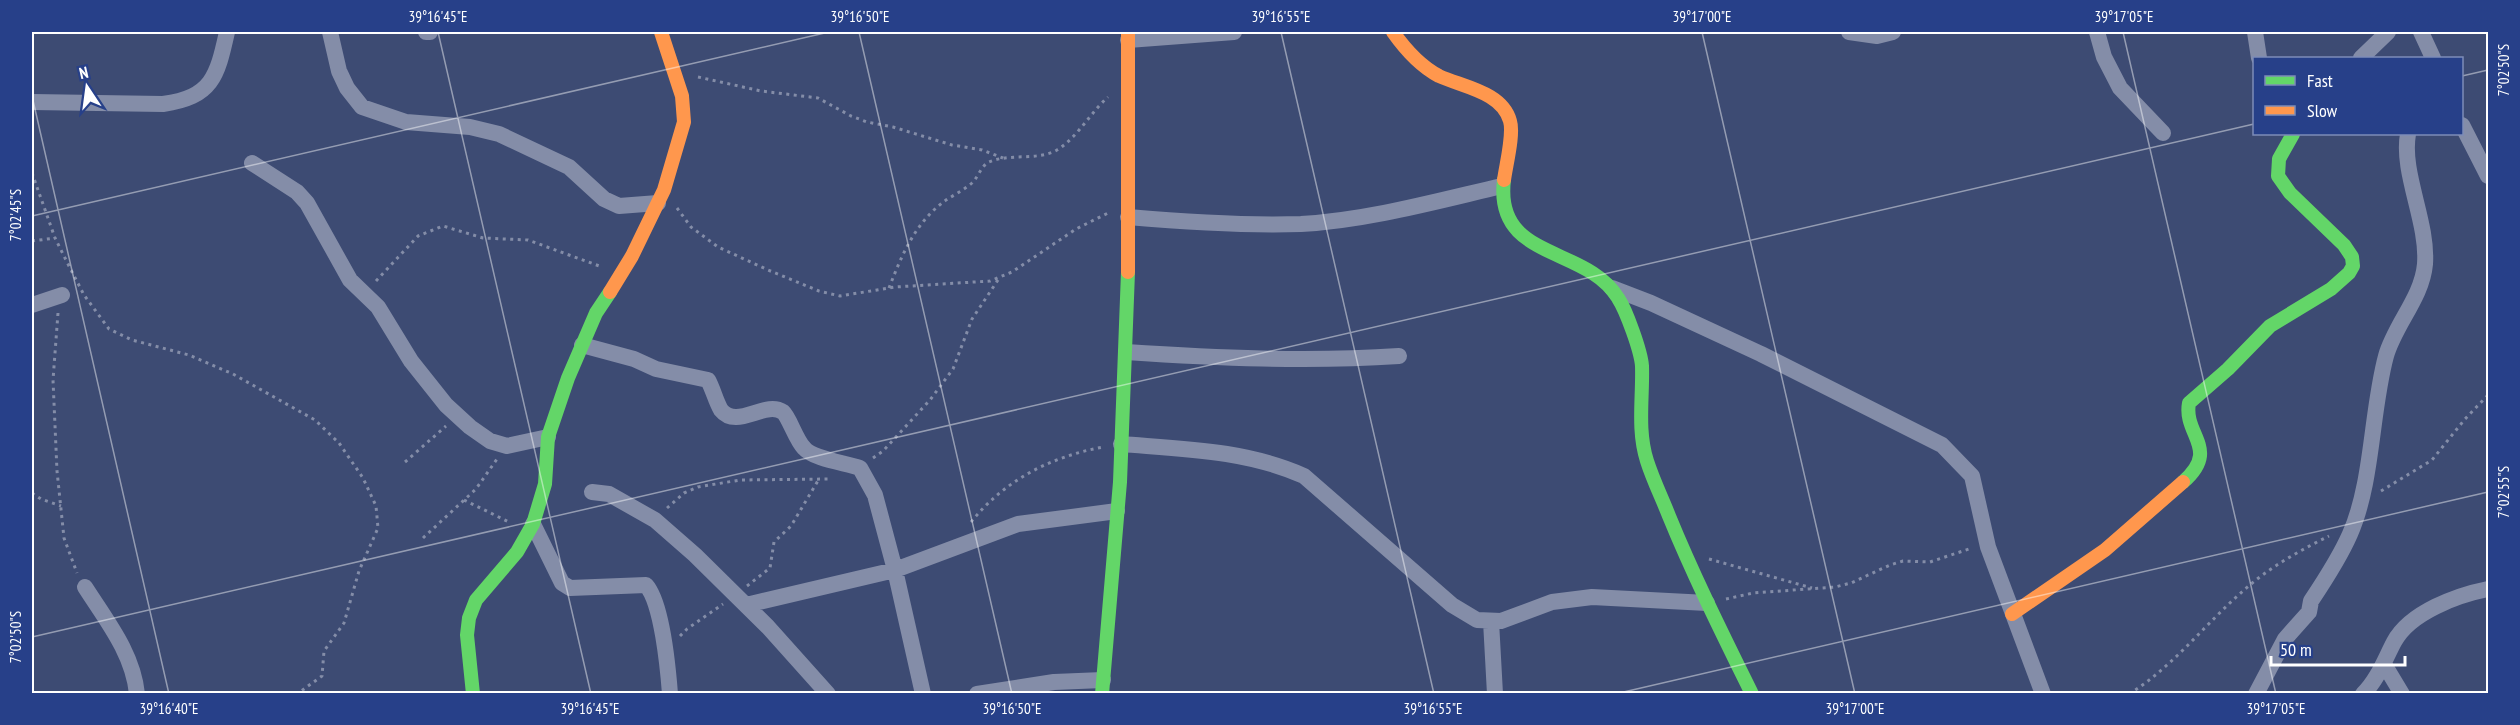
<svg xmlns="http://www.w3.org/2000/svg" width="2520" height="725" font-family="'PT Sans Narrow',sans-serif">
	<style>
		.lines { fill: none; stroke-linecap: round; stroke-linejoin: round }
		.path { stroke: #848da8; stroke-width: 3; stroke-dasharray: 3 4.5; stroke-linecap: butt }
		.street { stroke: #848da8; stroke-width: 16 }
		.fast { stroke: #63d668; stroke-width: 14 }
		.slow { stroke: #ff974d; stroke-width: 14 }
		.ticks { fill: none; stroke: #fff; stroke-width: 1.5; stroke-opacity: 0.45 }
		.neatline { fill: none; stroke: #fff; stroke-width: 2 }
		.ticks-label { font-size: 15px; text-anchor: middle; fill: #fff }
	</style>
	<rect width="100%" height="100%" fill="#3d4b73"/>
	<g class="lines">
		<!-- path -->
		<path class="path" d="M698,77L761,91L818,98L851,116L867,122L893,127L952,145L982,150L1003,158
			M32,173L55,238L70,268L84,295L109,329L132,340L189,355L233,374L315,420L339,443L363,478L376,506L378,528L359,571L344,623L324,651L322,676L297,694
			M677,208L691,227L718,247L768,270L819,291L840,296L895,287L990,281L1012,272L1076,229L1108,213
			M32,241L55,238
			M376,281L418,236L443,226L483,238L528,240L602,267
			M889,288C901,257 914,225 942,203C951,196 963,191 972,183C979,176 981,166 989,162C1010,153 1038,161 1057,150C1078,137 1090,113 1108,97
			M58,313L53,380L57,471L64,538L77,573
			M873,458L883,451L930,400L953,369L972,319L1000,277
			M405,462L446,426
			M2381,491L2432,460L2465,419L2488,395
			M32,493L41,499L61,506
			M464,500L511,523
			M667,508L684,493L698,487L740,480L830,479
			M971,522C1005,480 1050,457 1103,447
			M423,538L476,489L497,459
			M1709,559L1812,588
			M747,586L770,568L774,542L791,526L819,479
			M1726,599L1753,593L1835,587L1851,583L1890,565L1903,561L1930,562L1972,548
			M680,636L687,629L723,604
			M2129,694C2173,667 2205,624 2243,591C2268,568 2299,551 2329,536"/>
		<!-- street -->
		<path class="street" d="M330,32L339,71L347,88L362,107L406,122L470,127L499,134L569,167L604,199L619,206L658,203
			M426,32H430
			M1849,32L1877,36L1893,32
			M2097,32L2104,57L2120,88L2163,133
			M2255,32L2259,58
			M2421,32L2433,58
			M1128,40L1234,32
			M2361,58L2388,32
			M32,102L163,104C212,97 217,77 227,32
			M2462,125L2488,176
			M252,163L297,192L307,203L350,280L378,307L411,361L446,405L470,427L490,441L507,446L548,437
			M1128,217C1186,222 1243,226 1301,224C1369,220 1437,201 1502,186
			M1612,288L1651,303L1761,354L1942,445L1972,476L1988,547L2043,694
			M32,305L62,295
			M582,345L634,359L656,369L708,380C713,389 716,402 721,410C737,430 765,400 783,412C789,417 796,440 804,448C813,459 846,463 860,468L875,495L895,570L923,694
			M1126,352C1216,358 1308,362 1399,356
			M1121,444C1183,449 1246,450 1304,476L1452,605L1477,620L1501,621L1552,602L1592,597L1707,603
			M592,492L609,494L655,520L695,555L768,627L828,694
			M533,524L562,583L570,588L646,585C662,603 668,668 670,694
			M85,587C106,620 133,653 137,694
			M746,605L895,570L1018,524L1117,511
			M1491,621L1495,694
			M2384,664L2402,694
			M977,694L1054,682L1103,680
			M2256,694L2285,639L2309,612L2311,601C2325,580 2340,557 2350,534C2373,482 2371,411 2386,356C2395,324 2422,298 2425,264C2428,221 2401,173 2408,134
			M2363,694C2378,679 2385,659 2394,642C2410,612 2458,595 2488,589"/>
		<!-- fast -->
		<path class="fast" d="M1504,180C1494,261 1586,245 1618,298C1626,310 1641,351 1642,366C1643,398 1637,430 1647,461C1653,480 1662,498 1669,516C1694,577 1723,635 1752,694
			M2183,482C2221,449 2183,435 2189,403L2228,369L2270,326L2331,289L2349,273L2353,266L2352,257L2344,245L2290,193L2278,176L2279,159L2293,134
			M473,694L467,635L469,618L476,600L517,552L533,524L545,484L548,437L568,378L596,313L610,292
			M1102,694L1120,482L1128,272"/>
		<!-- slow -->
		<path class="slow" d="M1128,32V272
			M1393,32C1405,49 1420,66 1439,76C1463,87 1502,92 1510,121C1514,134 1506,165 1504,180
			M610,292L632,256L664,190L684,122L682,96L661,32
			M2012,614L2105,550L2183,482"/>
	</g>
	<!-- ticks -->
	<path class="ticks" d="M438,32L591,694M859,32L1012,694M1281,32L1434,694M1702,32L1855,694M2123,32L2276,694M2462,76L2488,70M32,96L169,694M32,216L829,32M32,637L2254,124M1615,694L2488,492"/>
	<!-- border -->
	<rect width="2520" height="725" fill="none" stroke="#274089" stroke-width="66"/>
	<!-- legend -->
	<rect x="2253" y="57" width="210" height="78" fill="#274089" stroke="#7d8cb8" stroke-width="1.5"/>
	<rect x="2265" y="76" width="30" height="9" fill="#63d668" stroke="#7d8cb8" stroke-width="1.5"/>
	<text x="2307" y="87" font-size="18" fill="#ffffff">Fast</text>
	<rect x="2265" y="106" width="30" height="9" fill="#ff974d" stroke="#7d8cb8" stroke-width="1.5"/>
	<text x="2307" y="117" font-size="18" fill="#ffffff">Slow</text>
	<!-- north arrow -->
	<g transform="translate(87 87) rotate(347)" stroke="#274089" stroke-width="4.5" paint-order="stroke">
	<path d="M0-4.5L10 22L0 15L-10 22Z" fill="#ffffff"/>
	<text y="-9" font-size="16" font-weight="bold" text-anchor="middle" fill="#ffffff">N</text>
	</g>
	<!-- scale -->
	<path d="M2271 656v9h134v-9" fill="none" stroke="#ffffff" stroke-width="3"/>
	<text x="2280" y="656" font-size="18" fill="#ffffff" stroke="#274089" stroke-width="4.5" paint-order="stroke">50 m</text>
	<rect x="33" y="33" width="2454" height="659" class="neatline"/>
	<g class="ticks-label">
		<text x="438" y="22">39°16'45"E</text>
		<text x="860" y="22">39°16'50"E</text>
		<text x="1281" y="22">39°16'55"E</text>
		<text x="1702" y="22">39°17'00"E</text>
		<text x="2124" y="22">39°17'05"E</text>
		<text transform="translate(2504 70) rotate(-90)" y="5">7°02'50"S</text>
		<text transform="translate(16 215) rotate(-90)" y="5">7°02'45"S</text>
		<text transform="translate(2504 492) rotate(-90)" y="5">7°02'55"S</text>
		<text transform="translate(16 637) rotate(-90)" y="5">7°02'50"S</text>
		<text x="169" y="714">39°16'40"E</text>
		<text x="590" y="714">39°16'45"E</text>
		<text x="1012" y="714">39°16'50"E</text>
		<text x="1433" y="714">39°16'55"E</text>
		<text x="1855" y="714">39°17'00"E</text>
		<text x="2276" y="714">39°17'05"E</text>
	</g>
</svg>
